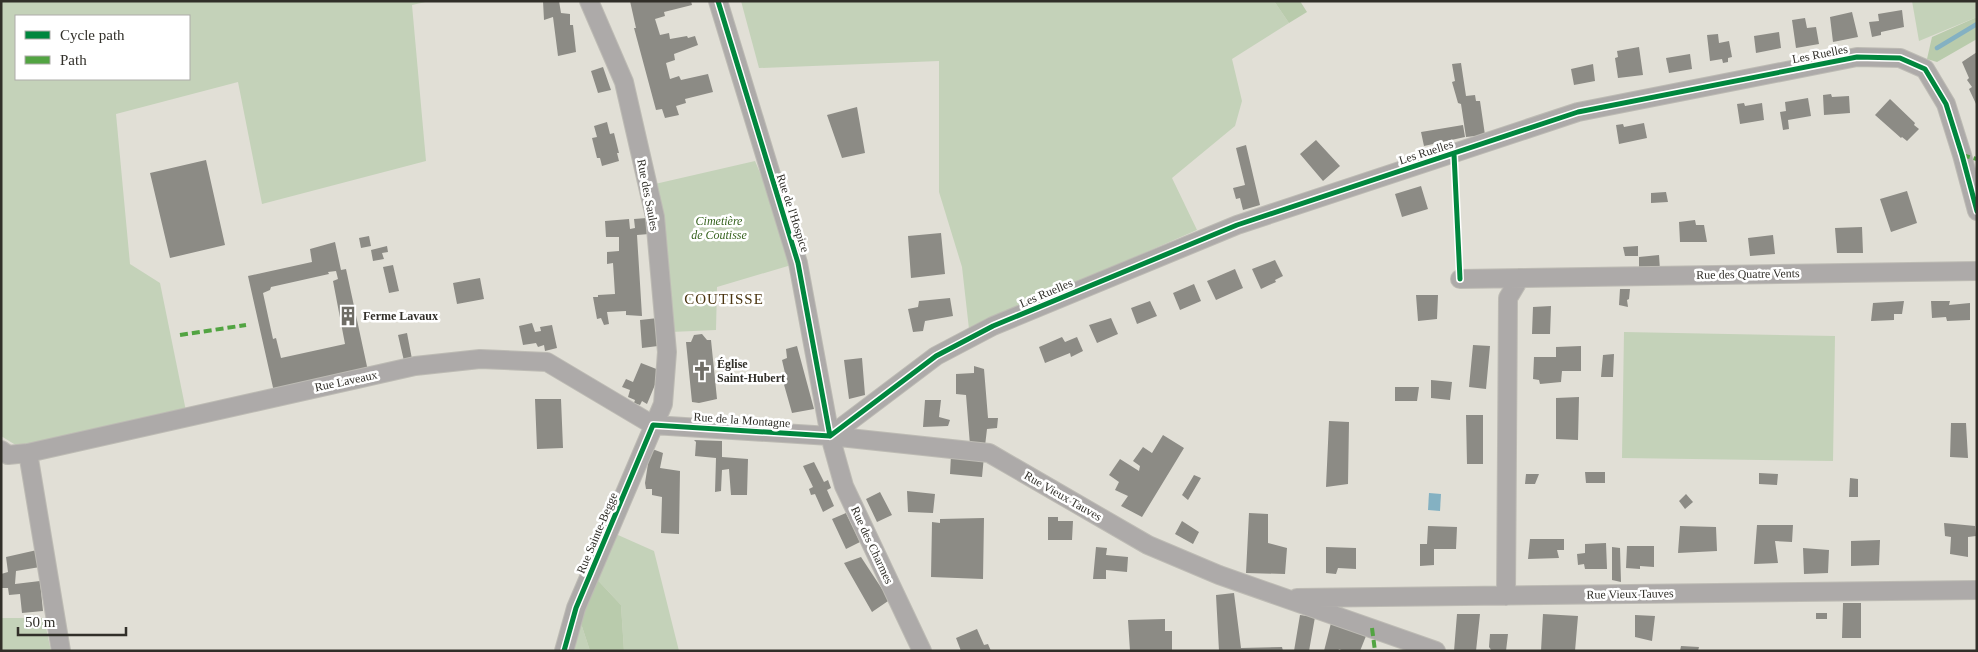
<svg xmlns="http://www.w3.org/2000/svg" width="1978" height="652" font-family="'Times New Roman',serif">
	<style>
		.green { fill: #c4d2b9; fill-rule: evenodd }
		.forest { fill: #b9cbac }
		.water { fill: #84b1c2 }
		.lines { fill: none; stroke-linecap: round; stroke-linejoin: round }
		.stream { stroke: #84b1c2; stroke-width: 4.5 }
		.building { fill: #8c8b85; fill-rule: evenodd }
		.minor-casing { stroke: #bdbbb4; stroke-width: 20 }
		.minor { stroke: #adaaa9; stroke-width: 18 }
		.quiet { stroke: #52a442; stroke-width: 4; stroke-dasharray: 8 4; stroke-linecap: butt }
		.cycleway-casing { stroke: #fff; stroke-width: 8 }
		.cycleway { stroke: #00873e; stroke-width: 5 }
		.labels { text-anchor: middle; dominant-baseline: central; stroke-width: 5; stroke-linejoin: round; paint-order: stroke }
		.street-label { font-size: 12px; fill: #312f29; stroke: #fff }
		.park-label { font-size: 12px; font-style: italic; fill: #386420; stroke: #fff }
		.poi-label { font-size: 12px; font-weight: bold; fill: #312f29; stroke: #fff; text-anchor: start }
		.quarter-label { font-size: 15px; letter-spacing: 1px; fill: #4b3510; stroke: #fff }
	</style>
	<rect width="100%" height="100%" fill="#e1dfd6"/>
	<!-- green -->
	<path class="green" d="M1,1H430L412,5L426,161L262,204L238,82L116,114L130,264L160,283L186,411L19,447L1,436ZM16,16H189V79H16Z
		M741,1H1274L1289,23L1232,59L1242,101L1235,126L1172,178L1197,230L969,329L962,267L939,192V61L759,68Z
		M1912,1H1977V17L1919,41Z
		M755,161L798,263L717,287L716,330L671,332L655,184Z
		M1624,332L1835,336L1833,461L1622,458Z
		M609,531L654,551L679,651H624L621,605L591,573Z
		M576,608L590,651H564Z
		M1,618H44L51,651H1Z"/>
	<!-- forest -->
	<path class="forest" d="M1274,1H1300L1307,12L1289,23Z
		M1977,17V39L1937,62L1927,59L1932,37Z
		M591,573L621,605L624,651H590L576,608Z"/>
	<!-- water -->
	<path class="water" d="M1429,493L1441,494L1440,511L1428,510Z"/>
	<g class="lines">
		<!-- stream -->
		<path class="stream" d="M1937,48L1977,24"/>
	</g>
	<!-- building -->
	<path class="building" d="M543,1H559L561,13L570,14V25H573L576,52L558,56L553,17L544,20Z
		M630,1H691L692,5L664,12L665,16L655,19L660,35L669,33L670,39L687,36L688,38L695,36L698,45L674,54L675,60L666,63L670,79L679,76L681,80L708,74L713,92L685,99L686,103L676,106L679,115L665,118L662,109L656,110L634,28H636Z
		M1902,10L1904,27L1881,32V35L1872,37L1869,22L1879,21L1878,14Z
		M1852,12L1858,37L1833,42L1830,17Z
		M1805,18L1807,28L1816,27L1819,44L1796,48L1792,20Z
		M1779,32L1781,48L1756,53L1754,36Z
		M1718,34L1719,43L1729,41L1732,57L1728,58V62L1723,63L1722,59L1710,61L1707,35Z
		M1639,47L1643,75L1618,78L1615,58L1618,57L1617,51Z
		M1977,52V106L1969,89L1972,87L1967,80L1969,78L1962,62Z
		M1690,54L1692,69L1669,73L1666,58Z
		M1461,63L1466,96L1475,95L1476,101H1480L1485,135L1466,137L1461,104L1458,103L1452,82L1455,81L1452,64Z
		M1593,64L1595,81L1574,85L1571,69Z
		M603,67L611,90L598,93L591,71Z
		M1831,94L1832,97L1849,96L1850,113L1824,115L1823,95Z
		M1808,98L1811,116L1788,120L1789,129L1783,130L1780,112L1786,111L1785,102Z
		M1890,99L1915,123L1914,125L1919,129L1907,141L1902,137L1901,138L1875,115Z
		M1744,103L1745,106L1762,103L1764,120L1740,124L1737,104Z
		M857,107L865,153L842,158L827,115Z
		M607,122L610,134L614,133L619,153H617L619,161L602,166L600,158H597L592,138L597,137L594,126Z
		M1644,123L1647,138L1619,144L1616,125L1623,124L1624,127Z
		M1463,125L1465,137L1424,146L1421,132Z
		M1316,140L1340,166L1323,181L1300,154Z
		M1246,145L1260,205L1243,210L1240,198L1236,199L1233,188L1245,185L1236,148Z
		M206,160L225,245L170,258L150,173Z
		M1421,186L1428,209L1402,217L1395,194Z
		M1907,191L1917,223L1891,232L1880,199Z
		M1666,192L1668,202L1651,203V193Z
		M647,218L649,234L637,235L642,316L626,315V311L607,312L609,324L604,325L601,318L597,319L593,297H598V295L615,294L613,263L607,264V252L619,251V237H606L605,221L629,219L630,229L635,228L634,219Z
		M1695,220L1696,225H1704L1707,242H1680L1679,222Z
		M1862,227L1863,253H1837L1835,228Z
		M941,233L945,274L911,278L908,236Z
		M1773,235L1775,254L1750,256L1748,238Z
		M369,236L371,246L361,248L359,238Z
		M335,242L341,270L346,269L368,371L274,392L248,276L312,262L310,249ZM336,271L338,279L333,281L345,344L281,358L276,338L273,339L263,293L270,290L271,287L329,274L328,272Z
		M387,246L388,252L382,253L384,259L373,261L371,250Z
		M1638,246V256H1625L1623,247Z
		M1659,255L1660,270L1639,271V257Z
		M1275,260L1283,276L1275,280L1276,282L1261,289L1252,269Z
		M393,265L399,291L389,293L383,267Z
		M1235,269L1243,288L1216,300L1207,281Z
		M480,278L484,299L457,304L453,283Z
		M1194,284L1201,301L1180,310L1173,293Z
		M1620,289H1630L1629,299L1627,300L1628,307L1619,305Z
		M1416,295H1438L1437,319L1418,321Z
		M950,298L953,316L925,321L923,331L913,332L908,309L918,307L919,301Z
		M1150,301L1157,316L1137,324L1131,308Z
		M1904,301L1902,314H1894V320L1871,321L1873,303Z
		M1931,301H1950L1949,305L1970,303V320L1947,321L1946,317L1932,318Z
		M1551,306L1550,334H1532L1533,307Z
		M658,318V346L642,348L640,320Z
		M1111,318L1118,334L1097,343L1089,325Z
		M532,323L535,332L541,331L540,327L552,325L557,348L545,351L544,345L538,347L536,343L523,345L519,326Z
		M407,333L412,359L404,361L398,335Z
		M702,334L707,340H711L717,399L699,403L692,402L686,342H691L694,335Z
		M1062,337L1065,342L1077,337L1083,351L1071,357L1070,353L1045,363L1039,347Z
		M1473,345L1490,346L1486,389L1469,387Z
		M797,346L814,409L792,413L781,374L785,373L782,360L787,358L786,349Z
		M1581,346V371H1562L1561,382L1540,384L1539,380L1533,379L1534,357H1556V347Z
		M1614,354L1613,377H1601L1603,355Z
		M862,358L865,395L849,399L844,360Z
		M641,363L659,370L655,379L657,380L647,404L642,401L640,405L634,403L635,400L628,397L630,390L622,387L626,379L633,382Z
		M974,366L984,369L988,418H998L997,428L987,429L985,446L970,445L966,395L956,394V374L974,373Z
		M1431,380L1452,382L1450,400L1431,398Z
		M1395,387H1419L1417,401H1395Z
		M1579,397L1578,440L1556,439V398Z
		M535,399H561L563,448L537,449Z
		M925,400H941L939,417L950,420L948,426L923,427Z
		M1466,415H1483V464H1467Z
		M1329,421L1349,422L1348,484L1326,487Z
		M1951,423H1966L1968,458L1950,457Z
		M1163,435L1184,448L1142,517L1121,506L1128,496L1115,490L1119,482L1109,475L1120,459L1139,471L1140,466L1133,461L1143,447L1152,453Z
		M694,440L722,441V457L748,459L747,495H731L729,469L722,470L721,491L715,492L716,458L695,456L696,442Z
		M655,450L663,453L660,468L680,471L679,534L661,533L662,497L652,495V489H646L645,483L650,451Z
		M951,455L984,456L982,477L950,474Z
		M814,462L824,482L828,480L831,488L827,490L834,506L823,512L815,494L811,495L809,489L813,487L803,466Z
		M1585,472H1605V483H1586Z
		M1759,473L1778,474L1777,485L1759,484Z
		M1526,474H1539L1535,484H1525Z
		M1194,475L1201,478L1188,500L1182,495Z
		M1850,478L1858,479V497H1849Z
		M907,491L935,494L933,513L908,512Z
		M880,492L892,515L877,522L866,499Z
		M1686,494L1693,502L1685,509L1679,501Z
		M846,513L860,542L846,549L832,519Z
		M1249,513L1268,514V543L1287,548L1285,574L1246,573Z
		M1048,517H1058V521H1073L1072,540H1048Z
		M984,518L983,579L931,577L932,522L940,523V519Z
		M1182,521L1199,532L1193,544L1175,534Z
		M1944,523L1975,526L1976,536L1968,537V557L1950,554L1951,537L1945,536Z
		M1757,525H1793L1792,542L1775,541L1778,563L1754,564Z
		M1428,526L1457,527L1456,549H1434V565L1420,566V544H1427Z
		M1680,526L1716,527L1717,551L1678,553Z
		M1530,539H1564V550H1557L1559,558L1528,559Z
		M1880,540L1879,565L1851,566V541Z
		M1606,543L1607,569H1585L1584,564L1578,565L1577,554L1585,553V544Z
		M1627,546H1654V567L1640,566V569L1626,568Z
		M1096,547L1107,548L1106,555L1128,557L1127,572L1106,570V579H1093Z
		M1326,547L1356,548V569L1338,568L1336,574L1326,573Z
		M1612,547L1620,548L1621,582L1612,580Z
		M1803,548L1829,550L1828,573L1804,574Z
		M37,550L40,567L16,571L15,584L40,581L43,611L22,613L20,594L9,595L8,588H1V574L8,572L6,557Z
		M861,557L882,589L885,587L891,599L872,612L844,563Z
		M1234,593L1241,648L1282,647L1283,651H1219L1216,595Z
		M1843,603H1861V638H1842Z
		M1816,613H1827V619H1816Z
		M1457,614H1480L1476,651H1454Z
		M1543,614L1578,616L1575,651H1541Z
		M1300,615L1315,617L1309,651H1294Z
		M1635,615L1655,616L1652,641L1635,637Z
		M1165,619V631H1172V651H1130L1128,620Z
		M1331,623L1366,636L1360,651H1344L1339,649L1338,651H1324Z
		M977,629L984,645L988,644L991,651H961L956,638Z
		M1490,634H1508L1506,651H1492L1489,647Z
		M1681,646L1699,647L1698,651H1680Z"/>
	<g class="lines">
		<defs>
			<path id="minor" d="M718,1L798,263L830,436L844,486L922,651
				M1460,279L1977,271
				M830,436L936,356L993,326L1237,225L1578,112L1857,57L1900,58L1925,69L1946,104L1962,155L1977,211
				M1,450L8,455L28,453L415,366L480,359L547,362L653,425L830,436L989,453L1148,545L1219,575L1436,651
				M28,453L61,651
				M1506,596L1508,298L1520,278
				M1297,598L1977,590
				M564,651L576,608L663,404L667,352L655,217L624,82L589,1"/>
		</defs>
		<!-- minor casing -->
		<use href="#minor" class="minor-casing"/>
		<!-- minor -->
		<use href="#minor" class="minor"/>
		<!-- quiet -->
		<path class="quiet" d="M1962,155L1977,159
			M180,335L246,325
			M1372,628L1375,651"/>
		<defs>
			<path id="cycleway" d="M718,1L798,263L830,436
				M1454,154L1460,279
				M830,436L936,356L993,326L1237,225L1578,112L1857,57L1900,58L1925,69L1946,104L1962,155L1977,211
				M564,651L576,608L653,425L830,436"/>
		</defs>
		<!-- cycleway casing -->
		<use href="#cycleway" class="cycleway-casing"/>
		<!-- cycleway -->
		<use href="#cycleway" class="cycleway"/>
	</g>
	<!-- icons -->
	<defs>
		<symbol id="building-bare" viewBox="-9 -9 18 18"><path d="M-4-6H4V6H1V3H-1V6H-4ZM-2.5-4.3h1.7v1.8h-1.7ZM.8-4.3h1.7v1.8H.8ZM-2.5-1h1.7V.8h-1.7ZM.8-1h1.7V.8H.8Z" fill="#6f6d66" stroke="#fff" stroke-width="2.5" paint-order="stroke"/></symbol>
		<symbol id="church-bare" viewBox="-9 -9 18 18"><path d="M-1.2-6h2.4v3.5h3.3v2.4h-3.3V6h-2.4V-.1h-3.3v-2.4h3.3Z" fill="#6f6d66" stroke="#fff" stroke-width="2.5" paint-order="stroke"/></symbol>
	</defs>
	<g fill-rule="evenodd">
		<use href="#building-bare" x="334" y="302" width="28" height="28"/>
		<use href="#church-bare" x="688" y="357" width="28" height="28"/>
	</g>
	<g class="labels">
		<!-- street labels -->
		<g class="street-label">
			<text transform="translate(1820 54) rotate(-11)">Les Ruelles</text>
			<text transform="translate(1426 152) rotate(-18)">Les Ruelles</text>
			<text transform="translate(648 195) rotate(79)">Rue des Saules</text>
			<text transform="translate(793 213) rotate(72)">Rue de l'Hospice</text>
			<text transform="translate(1748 274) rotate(-1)">Rue des Quatre Vents</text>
			<text transform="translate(1046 293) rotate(-23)">Les Ruelles</text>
			<text transform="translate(346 381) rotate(-12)">Rue Laveaux</text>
			<text transform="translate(742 420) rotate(4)">Rue de la Montagne</text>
			<text transform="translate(1063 496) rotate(30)">Rue Vieux Tauves</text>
			<text transform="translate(597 533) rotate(-67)">Rue Sainte-Begge</text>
			<text transform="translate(872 545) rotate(65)">Rue des Charmes</text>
			<text transform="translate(1630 594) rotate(-1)">Rue Vieux Tauves</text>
		</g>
		<!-- park labels -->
		<g class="park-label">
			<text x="719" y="221">Cimetière<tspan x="719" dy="14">de Coutisse</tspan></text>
		</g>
		<!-- poi labels -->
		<g class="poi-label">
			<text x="363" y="316">Ferme Lavaux</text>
			<text x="717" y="364">Église<tspan x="717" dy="14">Saint-Hubert</tspan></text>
		</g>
		<!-- quarter labels -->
		<g class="quarter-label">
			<text x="724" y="299">COUTISSE</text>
		</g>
	</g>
	<!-- border -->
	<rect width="1978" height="652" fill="none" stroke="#312f29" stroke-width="5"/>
	<!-- legend -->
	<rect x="15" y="15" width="175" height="65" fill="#ffffff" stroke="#adaca9"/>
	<rect x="25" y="31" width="25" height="8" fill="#00873e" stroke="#adaca9"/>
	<text x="60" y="40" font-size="15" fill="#312f29">Cycle path</text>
	<rect x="25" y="56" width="25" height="8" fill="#52a442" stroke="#adaca9"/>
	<text x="60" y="65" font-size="15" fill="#312f29">Path</text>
	<!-- scale -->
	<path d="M18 627v8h108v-8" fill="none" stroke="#312f29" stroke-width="2.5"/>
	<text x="25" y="627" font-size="15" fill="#312f29" stroke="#ffffff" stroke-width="4" paint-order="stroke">50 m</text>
</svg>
